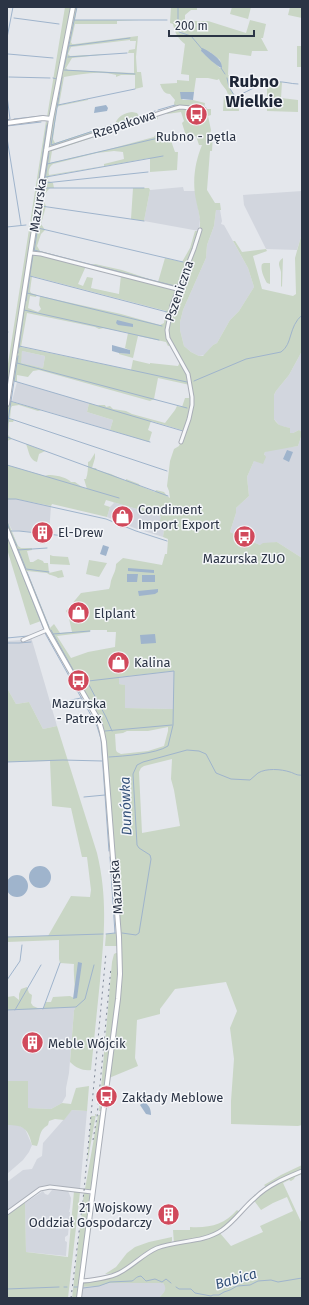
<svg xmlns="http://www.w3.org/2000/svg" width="309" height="1305" font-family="'Fira Sans',sans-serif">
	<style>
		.built { fill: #d2d6de }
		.green { fill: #c9d6c5; fill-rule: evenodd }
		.water { fill: #9fb4cc }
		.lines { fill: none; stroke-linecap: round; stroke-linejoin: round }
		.stream { stroke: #9fb4cc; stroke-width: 1 }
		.street-casing { stroke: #a9aeb7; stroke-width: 5 }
		.secondary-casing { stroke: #a9aeb7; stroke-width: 6 }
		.street { stroke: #f7f8fa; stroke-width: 3 }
		.secondary { stroke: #fff; stroke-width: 4 }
		.rail { stroke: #7d8696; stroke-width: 1; stroke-dasharray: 2 4; stroke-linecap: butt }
		.labels { text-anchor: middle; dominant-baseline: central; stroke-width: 3; stroke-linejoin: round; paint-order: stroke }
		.street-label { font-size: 13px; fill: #2b3445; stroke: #f4f6f9 }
		.poi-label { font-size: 13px; fill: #2b3445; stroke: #f4f6f9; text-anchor: start }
		.water-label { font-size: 14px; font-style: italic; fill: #34527a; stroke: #f4f6f9 }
		.district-label { font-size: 17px; font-weight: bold; fill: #1d2536; stroke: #f4f6f9 }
	</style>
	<rect width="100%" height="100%" fill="#e4e7ec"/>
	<!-- built -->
	<path class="built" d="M183,187L184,191H195L200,219L199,231L144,221L150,190Z
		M302,191V233L297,250L266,249L244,205L243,195Z
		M216,210H220L222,221L221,224L224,225L248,268L254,287L239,311L230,320L217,343L213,345L205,355L199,356L191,352L184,346L180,330V322L183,310L206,258L207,245L214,226Z
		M22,351L45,356L43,368L20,363Z
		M302,351V432L299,430L293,433H290V428L280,426L274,419V395L276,391L289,375Z
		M17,382L89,403L87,412L113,420L110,430L12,401Z
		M302,434V558L277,542L260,545L230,532L236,513V508L249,496L247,477L254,461L265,456L264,453L268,450L298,446Z
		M10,499H16L51,506L49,534L12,530L8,522L7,515V500Z
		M113,502L161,516L165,523L163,537L137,529L107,517L110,507L114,503Z
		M31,637L46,688L57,726L43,729L29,702L16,704L7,688V641L23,640Z
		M174,671L173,709L125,708L124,685L119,684L118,677Z
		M76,1007L74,1010L69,1073L66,1088V1096L62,1103L51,1109L28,1108V1082L7,1081V1010Z
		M72,1110L87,1111L80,1189L49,1185L42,1186L7,1211V1182L23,1170L32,1169L37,1159L42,1156L43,1143Z
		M7,1125H18L25,1129L32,1145L29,1152L23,1160L7,1174Z
		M52,1190L68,1191L71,1198L70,1208L69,1212H70L68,1235L65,1237V1241L67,1242L66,1256L26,1252L25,1203L43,1191L45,1194L48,1195Z
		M129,1282L163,1283L166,1287V1290L159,1298H80L81,1287L99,1286L110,1283Z"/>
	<!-- green -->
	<path class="green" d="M65,7H72L50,115L47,117Z
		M75,7H77L75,20H139L117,21V24H75L71,42L72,44H75L138,36L136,57L137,72H141L143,87L135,89V75H121L116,77V75C99,70 81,74 64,77L59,105L88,99V100L59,106L57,108L53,139L55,143L114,124L113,127L157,114L158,119L154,120L153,118L52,151L50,163L106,150L154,137L156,134L162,133L164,136L169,135L175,152H178L177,170L150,172V158L49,176L47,180L53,183L54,188H50C44,194 42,199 46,206L41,224L45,230L41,234L37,246L40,251L91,265L95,264L122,270L158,282L165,258L182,262L190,248L195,231H199C202,220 198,211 196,200C192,181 195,162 202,145H199L196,136L187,139L182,123L184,121L181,112L167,114L166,110L175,108L174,103L175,100L170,94C164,94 162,89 160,84L177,83V80L189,81V75L181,74L185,44C178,39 175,33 173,24L170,23L171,7H197V10H191L185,15V21H208L246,33L250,20L266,24L263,38H261L268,51H252L251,56L229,53L228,75L236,76L237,78L231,85H228L234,95L238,96L239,111H223L224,95H228C227,88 222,87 219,79L217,80L208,78H196L194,92H190L182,100H193L205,103L204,109H211V115L208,116L211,130L210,135L213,136L212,151H210L207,190L215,203H220L221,210H216L214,226L207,245L206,258L183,310L180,322V330L184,346L191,352L199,356H203L213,345L217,343L230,320L239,311L254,287L248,268L233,241H235L242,252L266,249L267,251L253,256L262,289L293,296L296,294L295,258L302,233V351L289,375L276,391L274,395V419C278,426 282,426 290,428V433H293L299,430L302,432V434L298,446L265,452L264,454L266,457L263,464L254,461L247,477L249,496L236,508V513L230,532L260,545L263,543L277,542L302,558V1125L298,1126L231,1124V1101L234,1059L230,1028L237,1011L226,982L175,989L160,1009V1014L137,1020L135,1058L138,1066L109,1078L121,988L120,933L112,816L104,731L101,722L47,627L7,527V515L8,522L18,546L21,548H32V550L27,551L30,562H33L38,559L43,561L44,563H48L49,573L62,570L64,577L58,578C55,575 50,576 47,573L27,571L50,628L54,624L60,633L72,632L68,614L66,611L81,593L109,589C111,585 110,582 112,578C114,573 116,570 116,564L123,558L162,565L165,554H167L168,539L163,537L165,523L160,521L161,516L106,500L104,505L110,507L107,517L52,504L51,506L16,499L7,500V465L45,476C51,473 68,478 71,482H75L82,487L87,489L84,479H86C88,473 88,468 88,462L90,461L95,453V458L92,468H96L97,470L111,474L126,481V479L139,484L140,486L155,492L156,490L164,492L167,496L170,498L169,491L167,486L170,461L174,449L179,446L185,431L151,421L148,430L152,432L149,442L110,430L113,420L87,412L89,403L98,406L99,405H105L106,407L110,406L113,409L126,411L132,414L165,423L175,410L177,406L182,407L185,398H189L190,385L158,378L154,399L150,401L39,370L33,371L28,377L17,375V382L12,380L53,120ZM130,40V41H136L135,49L129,50L128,53H134V73L68,70L66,68L72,58L109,54L70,56L68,54L71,47ZM201,51L210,52L220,60L222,68H220ZM114,151L123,152L124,159L104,164V166L55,174L49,175C48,171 49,167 53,164L97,153ZM86,266L121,275L119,294L91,288L93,278L87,277L83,286L78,284ZM32,276L166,311L164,323L160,325L121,314L40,296L39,305L41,309L38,312L28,308L30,296L36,297L37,295L31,293L30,291ZM27,313L95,327L99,329L104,328L128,333L125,348L130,350V354L119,353V354L133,358L138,336L166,342L168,346L171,345L180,362L178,366L150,363V364L133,360L131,370L21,347ZM22,351L45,356L43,368L21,363ZM90,630H107V632H116L115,647L88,652L71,658L57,636L90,632ZM174,671L173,709L125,708V685L119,684V677ZM168,727V731L164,746L148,751L121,754L117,752L116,750L115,734L123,733L127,731H148ZM172,759L171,779L174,790L180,826L142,833L139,772L141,768L144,766Z
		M232,7H251L248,19L230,14Z
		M290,7H302V18L288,15Z
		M297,46H302V67H297Z
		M277,81L282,82L281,98L298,100V112L267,111V84Z
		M132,112L137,113L139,116L115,124C118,116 124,113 132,112Z
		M46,121L49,124L7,394V370Z
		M133,188H149L150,190L144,221L131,219Z
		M283,258L282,287L281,286C281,282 281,277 281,272C280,266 276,263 283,258Z
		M264,263H270V284L267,283C264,278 260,269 262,264Z
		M9,401L41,410L38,411L19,405L12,406L11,408L10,419L14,420L13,422H9L8,435L12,439L7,441V415Z
		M26,444L45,451L39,454L37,462C29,460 29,451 26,444Z
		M7,533L41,621L30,625L7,549Z
		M50,555L53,556L68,557L70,565L50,564Z
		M89,560L107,563L99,577L86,574Z
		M7,688L16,704L29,702L43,729L57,726L97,853C108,899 104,935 100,981C97,1011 94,1040 91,1070C83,1071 76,1068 70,1062L74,1010L76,1007L43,1009L46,1002H51L53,997L70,996L74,998C76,987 73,976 74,964L60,963L59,959V940L7,942V937L48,936L71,896L90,897L91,890L87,857H82L71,808L52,806L50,761L7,762Z
		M117,933L118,946H105L106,934Z
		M116,953H118V981L116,998L101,1111H99L112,962L114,954Z
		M27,987L29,993L32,995L31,1003L33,1006L40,1009L7,1010V997L14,996L19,1000V994L21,989Z
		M7,1081H28V1108L51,1109L62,1103L71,1104L76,1088L89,1086L87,1111L72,1110L64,1120L55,1119L49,1121L48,1125C38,1131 41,1137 37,1146L32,1145C28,1128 23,1125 7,1125Z
		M95,1114H96L87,1165L91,1116H95Z
		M98,1115H101L91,1190L85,1189Z
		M302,1165V1174L295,1177L294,1179L291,1181L289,1180L283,1183L302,1224V1298H159C164,1292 168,1290 163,1283H110L99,1286L81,1287L82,1281L115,1275L148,1252L174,1244L173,1230H190V1227C210,1228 224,1225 237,1210L241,1213L219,1232L231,1246L263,1232L260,1226L293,1211L287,1197L273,1203L261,1210L253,1199L267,1188L264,1185L281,1175Z
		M74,1191L80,1192L68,1298H7V1215L25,1202L26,1252L68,1257Z
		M84,1192L88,1193L90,1196L77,1298H72Z
		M172,1237V1241L170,1243C161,1245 152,1248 144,1253C131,1262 122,1274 105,1274L116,1267L127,1253L135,1247L149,1242Z"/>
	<!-- water -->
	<path class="water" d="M202,48C209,51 223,59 222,68C216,66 206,56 201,51Z
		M180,92H194L193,100L181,99Z
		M106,105L108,108L107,111L94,113L95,107Z
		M117,320L133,324V327L118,325L116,323Z
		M112,345L130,350V354L119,353L112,351Z
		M287,450L293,452L289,462L283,459Z
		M103,545L109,547L106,556L100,554Z
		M128,568L154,570V573L128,571Z
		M127,574H138L137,582H127Z
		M142,575H155V582H142Z
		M158,589V592L155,594L139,596L138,591Z
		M155,634L156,643L141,644L140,635Z
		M29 877a11 11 0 1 1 22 0a11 11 0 1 1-22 0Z
		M6 886a11 11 0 1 1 22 0a11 11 0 1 1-22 0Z
		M78,962L82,963L77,998L73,999Z
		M143,1102C149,1104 151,1109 151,1115L146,1114L140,1105Z"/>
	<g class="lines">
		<!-- stream -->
		<path class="stream" d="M178,7V27L179,32L191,36L202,49
			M14,18L59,24
			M74,20H167
			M7,38L13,7
			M69,46L130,38
			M8,54L53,58
			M68,57L127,53
			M64,68L77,7
			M221,68L225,74
			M64,70L135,74
			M9,77L50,78
			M62,77L51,145L111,125
			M53,78L57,79
			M227,78L229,87L234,95L237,96C249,91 262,82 276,82C283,81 291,84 298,84
			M7,96L10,119L7,120
			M58,105L135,89
			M158,110L175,105
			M142,116L155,111
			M14,119L42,116
			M115,124L139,116
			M7,126L41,122
			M7,138L21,225
			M47,164L167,136
			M46,177L163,156
			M45,183L148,172
			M44,188H144
			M41,206L144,221
			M33,219L47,125
			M7,227L26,225
			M38,228L183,262
			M34,250L175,286
			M34,252L49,153
			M30,276L167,312
			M27,293L162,326
			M26,301L33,255
			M24,310L159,340
			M7,332H8
			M19,346L187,382
			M19,348L25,303
			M18,353V350
			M17,363L187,408
			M14,381L183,431
			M194,381L246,359L281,352C293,344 288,327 302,315
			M10,401L150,442
			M8,418L167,471
			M7,427L18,356
			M7,437L168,496
			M7,465L119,498
			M7,499H16L106,519L136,531L167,541
			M7,521L9,528
			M10,531L17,546
			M11,531H19L65,536
			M8,538L46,635L97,726L101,739L109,851
			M18,549L26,569L49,572
			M18,550L47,548
			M27,572L49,627
			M51,630L76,675
			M53,634L90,631
			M7,638L28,636
			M7,643H19L31,642
			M80,682L174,671L173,725L168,746C156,754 124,756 109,757
			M89,685L106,717L112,731
			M56,703L81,698
			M105,731L172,725
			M7,762L63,760L102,761
			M84,797L105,795
			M110,857L115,933
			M122,933L136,935L139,933L151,859L150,855L139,848L137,845L133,774L137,765L143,762L187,750L199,751L206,754L216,773L231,779L250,780C253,778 255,775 258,773C266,768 281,769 290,772C294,773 297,776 302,775
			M106,934L115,933
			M7,937L103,934
			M7,980L20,961L22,945
			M43,1009L60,963
			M7,1010L76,1007L85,999L94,965
			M15,1010L41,965
			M64,1287H67
			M74,1287H78
			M176,1287L179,1289H191L195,1293L211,1296L213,1295H219L224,1292L230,1290L237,1286L250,1285L258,1281L271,1280L278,1282L302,1278
			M83,1288L99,1286L110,1282L132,1281C136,1279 135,1277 141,1276L146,1281L155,1279L162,1282L166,1279L171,1283
			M7,1289L59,1287"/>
		<defs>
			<path id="street" d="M46,150L176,108L180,107L204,109
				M31,253L41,254L177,289
				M181,442L189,419L192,405V397L188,374L168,338L167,330L172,305L194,249L200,230
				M23,640L47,630
				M7,1213L40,1189L50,1187L92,1192
				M81,1281C90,1281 112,1277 119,1273C133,1266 143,1254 157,1248C178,1240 203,1243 222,1230C235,1221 243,1208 255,1198C268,1185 285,1178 302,1171"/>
			<path id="secondary" d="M7,123L43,118L51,119
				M7,404L51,119L73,7
				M7,530L47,630L99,721L102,732L104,742L119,937L120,974L118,999L79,1298"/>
		</defs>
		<!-- street casing -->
		<use href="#street" class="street-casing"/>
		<!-- secondary casing -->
		<use href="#secondary" class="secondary-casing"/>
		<!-- street -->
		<use href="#street" class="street"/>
		<!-- secondary -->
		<use href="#secondary" class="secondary"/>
		<!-- rail -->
		<path class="rail" d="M93,1140L97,1117L111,967
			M71,1298L84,1191L106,953"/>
	</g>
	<!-- icons -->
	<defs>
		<symbol id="bus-disc" viewBox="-11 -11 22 22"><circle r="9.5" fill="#d1495b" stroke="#f4f6f9"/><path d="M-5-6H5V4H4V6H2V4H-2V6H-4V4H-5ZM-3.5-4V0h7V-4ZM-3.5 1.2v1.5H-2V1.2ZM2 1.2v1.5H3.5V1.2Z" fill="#fff"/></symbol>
		<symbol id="shop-disc" viewBox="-11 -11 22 22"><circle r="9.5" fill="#d1495b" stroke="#f4f6f9"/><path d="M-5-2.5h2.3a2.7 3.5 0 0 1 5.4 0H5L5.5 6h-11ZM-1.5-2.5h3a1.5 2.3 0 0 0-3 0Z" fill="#fff"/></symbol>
		<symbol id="building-disc" viewBox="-11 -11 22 22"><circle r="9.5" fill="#d1495b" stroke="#f4f6f9"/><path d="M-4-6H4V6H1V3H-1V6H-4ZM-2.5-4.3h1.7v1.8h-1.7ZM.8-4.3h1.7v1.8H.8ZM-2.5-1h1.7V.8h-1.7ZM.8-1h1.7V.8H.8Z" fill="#fff"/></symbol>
	</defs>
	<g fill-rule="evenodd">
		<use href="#bus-disc" x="184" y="102" width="25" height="25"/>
		<use href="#shop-disc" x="110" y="504" width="25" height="25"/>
		<use href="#building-disc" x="30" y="520" width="25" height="25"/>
		<use href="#bus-disc" x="232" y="524" width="25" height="25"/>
		<use href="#shop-disc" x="66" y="600" width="25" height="25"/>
		<use href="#shop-disc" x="106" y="650" width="25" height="25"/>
		<use href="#bus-disc" x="66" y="668" width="25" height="25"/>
		<use href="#building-disc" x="20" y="1030" width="25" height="25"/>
		<use href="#bus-disc" x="94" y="1084" width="25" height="25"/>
		<use href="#building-disc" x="156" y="1202" width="25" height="25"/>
	</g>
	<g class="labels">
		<!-- street labels -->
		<g class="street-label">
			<text transform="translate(124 124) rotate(-18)">Rzepakowa</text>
			<text transform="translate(38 205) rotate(-81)">Mazurska</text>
			<text transform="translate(179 291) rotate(-71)">Pszeniczna</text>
			<text transform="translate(116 887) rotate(-94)">Mazurska</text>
		</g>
		<!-- poi labels -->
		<g class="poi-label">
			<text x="196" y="136" text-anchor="middle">Rubno - pętla</text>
			<text x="138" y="509">Condiment<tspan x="138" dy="15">Import Export</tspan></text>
			<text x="58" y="532">El-Drew</text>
			<text x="244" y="558" text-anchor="middle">Mazurska ZUO</text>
			<text x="94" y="613">Elplant</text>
			<text x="134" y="662">Kalina</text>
			<text x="79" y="703" text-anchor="middle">Mazurska<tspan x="79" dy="15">- Patrex</tspan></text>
			<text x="48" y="1043">Meble Wójcik</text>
			<text x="122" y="1097">Zakłady Meblowe</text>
			<text x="152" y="1207" text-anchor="end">21 Wojskowy<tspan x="152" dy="15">Oddział Gospodarczy</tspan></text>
		</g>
		<!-- water labels -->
		<g class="water-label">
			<text transform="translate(126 806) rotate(-92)">Dunówka</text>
			<text transform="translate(236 1279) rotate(-16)">Babica</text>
		</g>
		<!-- district labels -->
		<g class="district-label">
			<text x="254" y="81">Rubno<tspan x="254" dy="20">Wielkie</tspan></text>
		</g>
	</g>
	<!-- border -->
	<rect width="309" height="1305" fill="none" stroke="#2b3445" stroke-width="16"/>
	<!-- scale -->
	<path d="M169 30v6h85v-6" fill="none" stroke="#2b3445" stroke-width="2"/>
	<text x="175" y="30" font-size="12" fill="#2b3445" stroke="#f4f6f9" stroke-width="3" paint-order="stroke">200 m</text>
</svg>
